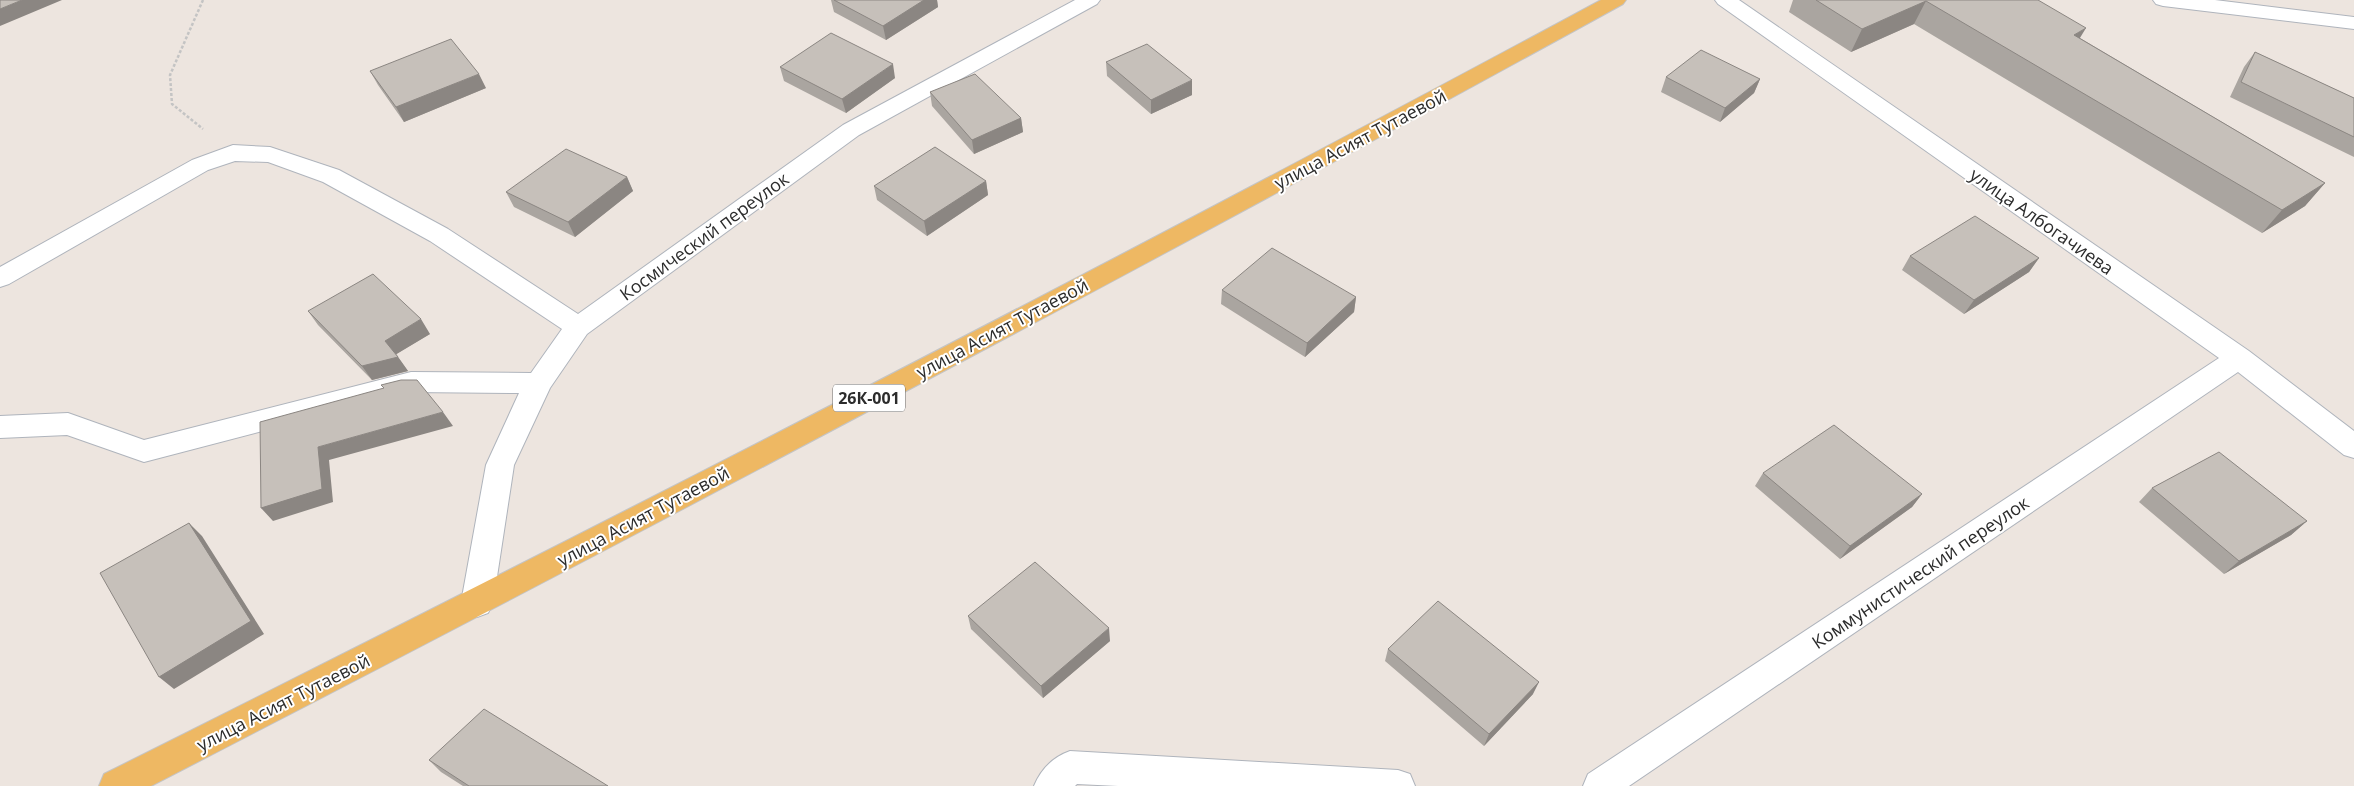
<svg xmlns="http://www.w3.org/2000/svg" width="2354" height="786" font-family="'Open Sans',sans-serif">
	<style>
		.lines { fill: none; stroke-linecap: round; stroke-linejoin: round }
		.minor-casing { stroke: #afb4bc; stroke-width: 2 }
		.major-casing { stroke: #c4c4c4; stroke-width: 2 }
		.path { stroke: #c4c4c4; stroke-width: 2.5; stroke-dasharray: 3 2; stroke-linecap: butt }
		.minor { fill: #fff; fill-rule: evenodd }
		.major { fill: #eeb863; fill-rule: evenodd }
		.wall { fill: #aaa5a0 }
		.shaded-wall { fill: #8b8682 }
		.building { fill: #c6c0ba; stroke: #8b8682 }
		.labels { text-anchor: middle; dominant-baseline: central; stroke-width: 4; stroke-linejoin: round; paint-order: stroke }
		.shield { fill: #fff; stroke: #6b6b6b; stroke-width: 1 }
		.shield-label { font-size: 16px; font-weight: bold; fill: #2c2c2c }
		.street-label { font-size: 18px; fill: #2c2c2c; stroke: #fff }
	</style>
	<rect width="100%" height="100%" fill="#ede5df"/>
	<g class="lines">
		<defs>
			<path id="minor" d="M1075,0H1100L1097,4L859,135L587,334L550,388L514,465L493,603L488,613L477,617L466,613L461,603L486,465L519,393L411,392L144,462L67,435L0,438V416L68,413L144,440L411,372L531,373L562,329L430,241L323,182L268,162L235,161L208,170L9,284L0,287V267L192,160L233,145L270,147L339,170L448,229L578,314L843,125Z
				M1715,0H1739L2249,351L2354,431V458L2344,455L2238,372L1629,786H1583L1588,774L2219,358L1718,4Z
				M2153,0H2215L2354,17V29L2163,6L2156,4Z
				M1070,751L1398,770L1410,774L1415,786H1118L1077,784L1075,786H1034C1041,769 1053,757 1070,751Z"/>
			<path id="major" d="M1601,0H1626L1623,4C1136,272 645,531 151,786H99L104,774C606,523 1106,267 1601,0Z"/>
		</defs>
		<!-- minor casing -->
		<use href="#minor" class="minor-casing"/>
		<!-- major casing -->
		<use href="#major" class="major-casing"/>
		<!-- path -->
		<path class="path" d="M203,0L170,75L172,104L203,129"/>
		<!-- minor -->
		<use href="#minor" class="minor"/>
		<!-- major -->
		<use href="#major" class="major"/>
	</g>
	<!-- wall -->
	<path class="wall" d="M831,0H937L938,7L886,40L834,12Z
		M1793,0H2038L2080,38L2325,183L2305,206L2262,233L1914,24L1851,52L1789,12Z
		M2255,52L2354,98V157L2230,97L2244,67Z
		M1106,62L1192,95L1151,114L1107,76Z
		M780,67L895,78L846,113L784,81Z
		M370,71L486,88L404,122L378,85Z
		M1666,77L1760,79L1754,93L1720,122L1661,92Z
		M930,92L1021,118L1023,132L974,154L932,106Z
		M627,177L633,191L575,237L514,207L506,192Z
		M986,181L988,195L927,236L877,200L874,186Z
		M1910,256L2039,258L2029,272L1964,314L1902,270Z
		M1222,290L1356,297L1354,312L1305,357L1221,304Z
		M308,311L430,334L396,354L408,371L372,380L318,325Z
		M1763,473L1922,494L1912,507L1840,559L1755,486Z
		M2152,488L2307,521L2291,535L2224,574L2139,502Z
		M968,616L1110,641L1043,698L971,629Z
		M1388,649L1533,694L1484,746L1385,661Z
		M429,760L608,786H463L441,772Z"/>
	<!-- shaded-wall -->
	<path class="shaded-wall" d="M22,0H62L0,26V9Z
		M924,0H937L938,7L886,40L883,26Z
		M1926,1L1914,24L1851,52L1862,29Z
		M2086,28L2072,51L2074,35Z
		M893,64L895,78L846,113L842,99Z
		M479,74L486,88L404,122L396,107Z
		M1760,79L1754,93L1720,122L1725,108Z
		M1192,80V95L1151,114V100Z
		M1021,118L1023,132L974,154L972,140Z
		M627,177L633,191L575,237L568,222Z
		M986,181L988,195L927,236L924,221Z
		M2325,183L2305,206L2262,233L2282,210Z
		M2039,258L2029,272L1964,314L1974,300Z
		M1356,297L1354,312L1305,357L1307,343Z
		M421,319L430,334L395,355L385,341Z
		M398,357L408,371L372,380L362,366Z
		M443,412L453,426L329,460L333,502L273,521L261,508L318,447Z
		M1922,494L1912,507L1840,559L1850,546Z
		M2307,521L2291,535L2224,574L2239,561Z
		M189,523L202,536L264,634L174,689L159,677Z
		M1109,628L1110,641L1043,698L1041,686Z
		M1539,682L1533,694L1484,746L1489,734Z"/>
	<!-- building -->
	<path class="building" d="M0,0H22L0,9Z
		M834,0H924L883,26Z
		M1816,0H2038L2086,28L2074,35L2325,183L2282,210L1926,1L1862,29Z
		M831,33L893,64L842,99L780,67Z
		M451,39L479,74L396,107L370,71Z
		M1147,44L1192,80L1151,100L1106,62Z
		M1701,50L1760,79L1725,108L1666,77Z
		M2255,52L2354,98V137L2241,82Z
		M975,74L1021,118L972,140L930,92Z
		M935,147L986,181L924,221L874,186Z
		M566,149L627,177L568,222L506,192Z
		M1975,216L2039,258L1974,300L1910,256Z
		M1272,248L1356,297L1307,343L1222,290Z
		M373,274L421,319L385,341L398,357L362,366L308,311Z
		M401,380H417L443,412L318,447L322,489L261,508L260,422L384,388L381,385Z
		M1834,425L1922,494L1850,546L1763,473Z
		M2219,452L2307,521L2239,561L2152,488Z
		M189,523L251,621L159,677L100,573Z
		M1035,562L1109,628L1041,686L968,616Z
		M1438,601L1539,682L1489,734L1388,649Z
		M484,709L608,786H469L429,760Z"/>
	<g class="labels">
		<!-- shield labels -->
		<rect class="shield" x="833" y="384.5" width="72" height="27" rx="4"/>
		<g class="shield-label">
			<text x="869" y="398">26К-001</text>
		</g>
		<!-- street labels -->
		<g class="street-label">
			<text transform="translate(1360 139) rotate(-28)">улица Асият Тутаевой</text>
			<text transform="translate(2042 221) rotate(35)">улица Албогачиева</text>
			<text transform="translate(704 236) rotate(-36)">Космический переулок</text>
			<text transform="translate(1002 328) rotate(-28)">улица Асият Тутаевой</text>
			<text transform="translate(643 516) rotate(-28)">улица Асият Тутаевой</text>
			<text transform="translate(1920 572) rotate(-34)">Коммунистический переулок</text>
			<text transform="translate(283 702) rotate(-27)">улица Асият Тутаевой</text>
		</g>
	</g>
</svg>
